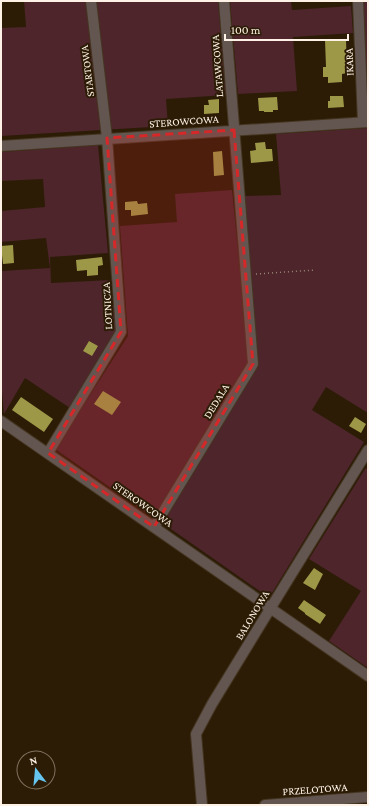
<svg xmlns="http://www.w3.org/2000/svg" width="369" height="806" font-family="'Crimson Pro',serif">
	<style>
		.green { fill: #4d252b }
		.building { fill: #9d9848 }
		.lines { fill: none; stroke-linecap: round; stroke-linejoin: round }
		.minor-casing { stroke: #453621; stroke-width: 12 }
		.path { stroke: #978978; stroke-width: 1.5; stroke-dasharray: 1 3; stroke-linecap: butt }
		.minor { stroke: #635651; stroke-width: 10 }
		.marked { fill: #d62828; fill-opacity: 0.2; stroke: #d62828; stroke-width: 3; stroke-dasharray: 8 5; stroke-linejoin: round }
		.labels { text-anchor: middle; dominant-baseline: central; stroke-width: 4; stroke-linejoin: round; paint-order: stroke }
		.street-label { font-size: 11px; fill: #fdf2e5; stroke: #2c1c06 }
	</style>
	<rect width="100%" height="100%" fill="#2c1c06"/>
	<!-- green -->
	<path class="green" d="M24,1H218L226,95L166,99L168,126L1,136V28L26,27Z
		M230,1H291L292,10L351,6L353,33L293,37L297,91L238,94Z
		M363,1H368V113Z
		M368,128V413L326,387L312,410L364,442L272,593L264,594L161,522L256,364L244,196L281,195L276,134Z
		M98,145L108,253L50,257L51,283L111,280L116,333L70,408L25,378L4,414L1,380V271L50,268L46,238L1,242V211L45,207L43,179L1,181V152Z
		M232,190L249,360L248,367L154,518L55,449L128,336L120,226L177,222L175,194Z
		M368,468V668L329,641L361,591L309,559L365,469Z"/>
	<!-- building -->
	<path class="building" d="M346,39L347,73L342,74V82L328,83V77H323V67H326L325,40Z
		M330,96H343L344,107L328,108V101H330Z
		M277,97L278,110H273V112H264V111H259L258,98Z
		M219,99V113L204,114V105H209L208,100Z
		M265,142L266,149H272L273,161L251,163L250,151L256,150L255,143Z
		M222,151L224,175L214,176L213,152Z
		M137,201L138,204L147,203L148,214L131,216V210H125V202Z
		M13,245L14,263L3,264L2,255H1V246Z
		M102,257L103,265L98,266V275L87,276V270L77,271L76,260Z
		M89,341L98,346L92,356L83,351Z
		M103,391L121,402L112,415L94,404Z
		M21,397L53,419L44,432L12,410Z
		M355,417L366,424L361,433L349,426Z
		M314,568L323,574L315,590L303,583Z
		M304,600L326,615L320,624L305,614V613L298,608Z"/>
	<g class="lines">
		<defs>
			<path id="minor" d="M358,1L363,122
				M1,146L368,122
				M1,421L368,676
				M48,453L121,332L107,138L91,1
				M154,527L253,364L224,1
				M202,805L196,734L212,704L270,609L368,450
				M265,805L368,797"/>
		</defs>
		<!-- minor casing -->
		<use href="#minor" class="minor-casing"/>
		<!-- path -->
		<path class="path" d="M256,274L315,270"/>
		<!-- minor -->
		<use href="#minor" class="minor"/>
	</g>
	<!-- marked area -->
	<path class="marked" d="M234,130L253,364L154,527L48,453L121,332L107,138Z"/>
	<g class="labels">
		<!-- street labels -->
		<g class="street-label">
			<text transform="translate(349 62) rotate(-92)">IKARA</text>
			<text transform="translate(217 66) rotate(-94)">LATAWCOWA</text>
			<text transform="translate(87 71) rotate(-97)">STARTOWA</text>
			<text transform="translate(184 121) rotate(-4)">STEROWCOWA</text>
			<text transform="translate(107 306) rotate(-93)">LOTNICZA</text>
			<text transform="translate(216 401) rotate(-59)">DEDALA</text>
			<text transform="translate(143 504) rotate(35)">STEROWCOWA</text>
			<text transform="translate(252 615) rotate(-59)">BALONOWA</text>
			<text transform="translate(315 789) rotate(-4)">PRZELOTOWA</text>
		</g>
	</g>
	<!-- border -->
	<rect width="369" height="806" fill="none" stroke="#fdf2e5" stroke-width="4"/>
	<!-- north arrow -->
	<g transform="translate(36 770) rotate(344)"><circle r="19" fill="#2c1c06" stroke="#80725f"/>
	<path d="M0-3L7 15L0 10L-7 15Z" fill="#65c5ee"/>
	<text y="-6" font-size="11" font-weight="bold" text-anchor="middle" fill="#fdf2e5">N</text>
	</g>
	<!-- scale -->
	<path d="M225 34v6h123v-6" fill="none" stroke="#fdf2e5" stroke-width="2"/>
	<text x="231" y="34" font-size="12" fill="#fdf2e5" stroke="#2c1c06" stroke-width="3" paint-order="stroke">100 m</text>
</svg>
